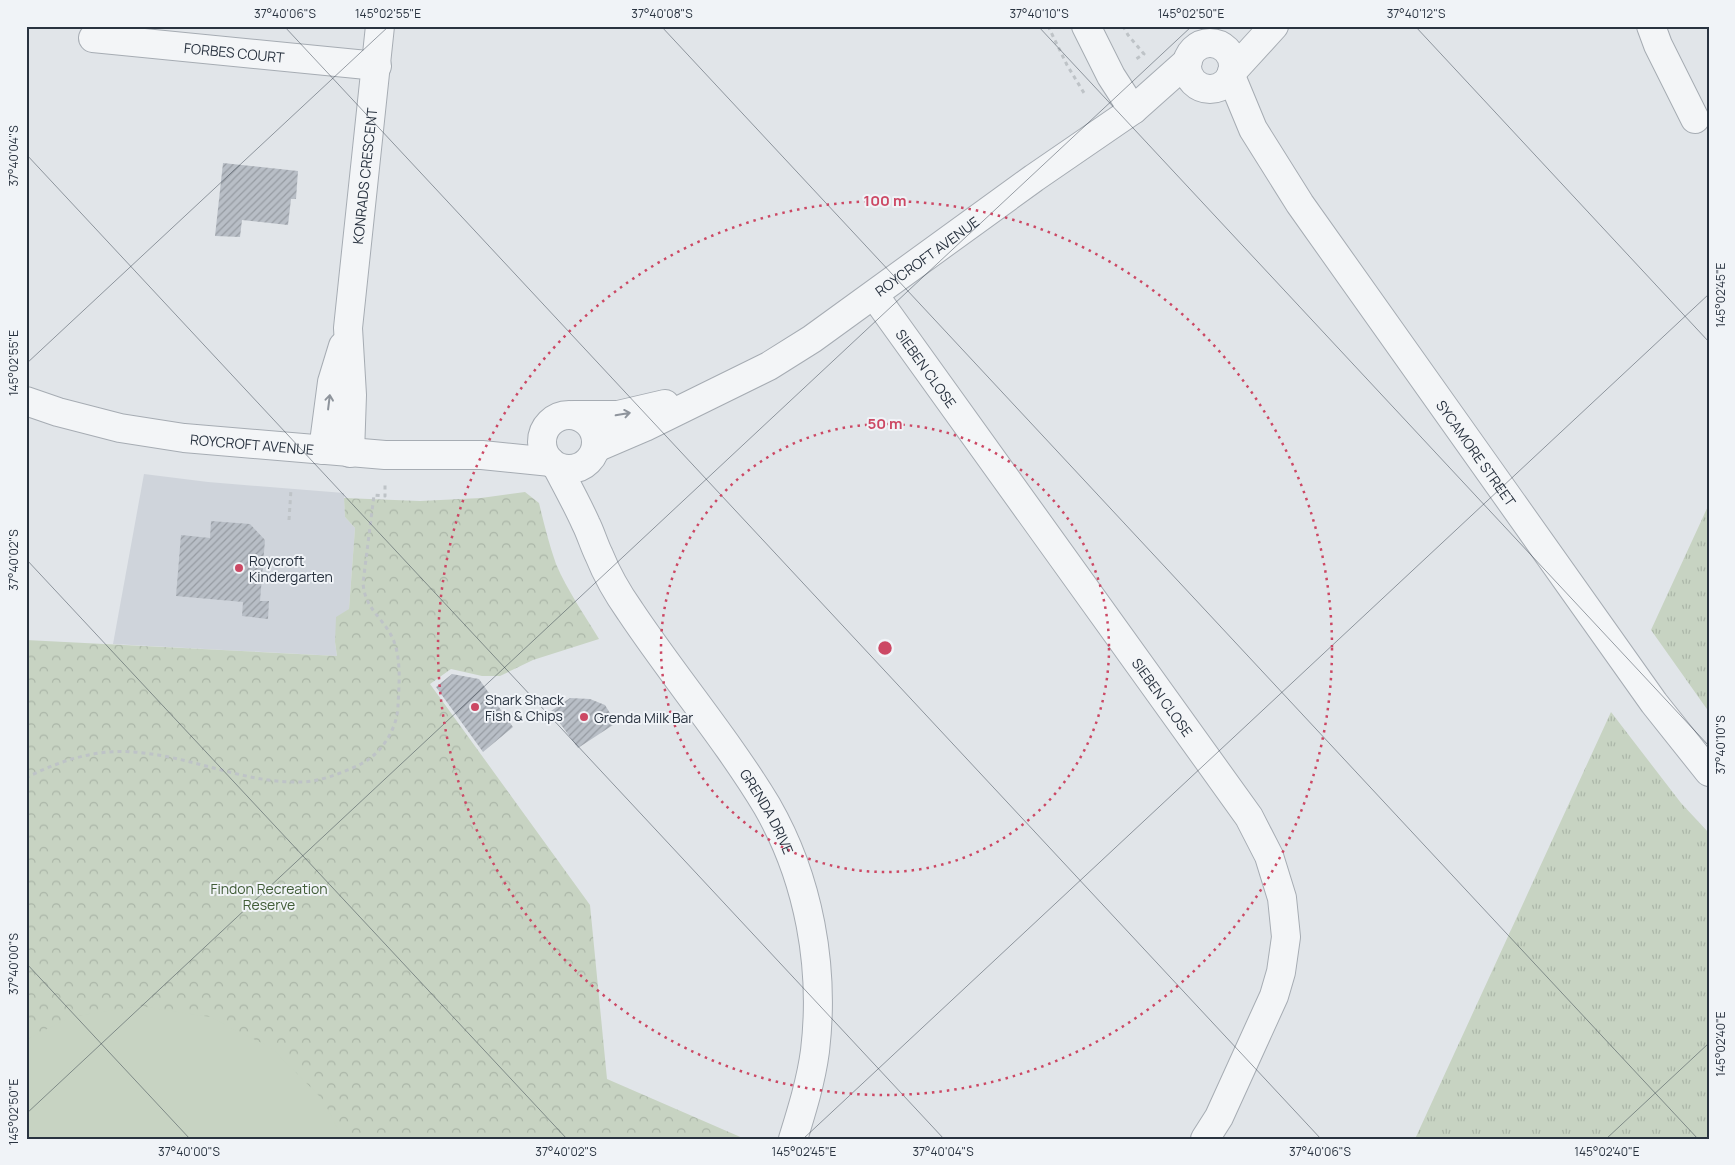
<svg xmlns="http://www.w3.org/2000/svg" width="1735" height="1165" font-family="Manrope,sans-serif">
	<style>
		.built { fill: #cfd4db }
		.grass { fill: url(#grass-tufts) }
		.park { fill: url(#park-crowns) }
		.pitch { fill: #c7d3c2 }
		.building { fill: url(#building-hatch) }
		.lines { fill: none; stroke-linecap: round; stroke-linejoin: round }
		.street-casing { stroke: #a6acb3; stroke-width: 30 }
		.path { stroke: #bec3c7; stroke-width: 3; stroke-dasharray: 4 4; stroke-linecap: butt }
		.street { stroke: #f3f5f7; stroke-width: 28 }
		.oneway { stroke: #8e949c }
		.ticks { fill: none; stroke: #293340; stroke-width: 1; stroke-opacity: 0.45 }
		.ring { fill: none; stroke: #cc4864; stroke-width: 2.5; stroke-dasharray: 2.5 5 }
		.poi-dot { fill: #cc4864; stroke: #f0f3f7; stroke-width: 2 }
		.labels { text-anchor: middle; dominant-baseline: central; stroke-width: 4; stroke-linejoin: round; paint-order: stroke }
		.street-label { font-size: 14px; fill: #293340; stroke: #f0f3f7 }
		.poi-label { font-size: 14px; fill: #293340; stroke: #f0f3f7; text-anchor: start }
		.park-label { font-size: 14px; fill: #405c37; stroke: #f0f3f7 }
		.centre { fill: #cc4864; stroke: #f0f3f7; stroke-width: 2.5 }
		.ring-label { font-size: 15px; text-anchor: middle; font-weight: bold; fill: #cc4864; stroke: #f0f3f7; stroke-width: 4; stroke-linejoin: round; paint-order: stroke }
		.neatline { fill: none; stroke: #293340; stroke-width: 2 }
		.ticks-label { font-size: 12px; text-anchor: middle; fill: #293340 }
	</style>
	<defs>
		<pattern id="grass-tufts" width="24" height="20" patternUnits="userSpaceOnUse" patternTransform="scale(1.25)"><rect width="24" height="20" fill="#c7d3c2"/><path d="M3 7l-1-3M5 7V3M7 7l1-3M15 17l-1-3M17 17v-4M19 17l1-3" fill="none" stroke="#abb6a8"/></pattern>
		<pattern id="park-crowns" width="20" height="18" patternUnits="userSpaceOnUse" patternTransform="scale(1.25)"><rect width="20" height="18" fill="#c7d3c2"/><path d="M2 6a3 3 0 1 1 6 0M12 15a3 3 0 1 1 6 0" fill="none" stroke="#abb6a8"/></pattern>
		<pattern id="building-hatch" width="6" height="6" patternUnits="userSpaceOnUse" patternTransform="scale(1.25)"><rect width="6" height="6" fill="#b8bec6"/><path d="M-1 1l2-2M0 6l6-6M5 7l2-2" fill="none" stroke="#969ba2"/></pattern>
	</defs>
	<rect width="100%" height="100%" fill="#e1e5e9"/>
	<!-- built -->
	<path class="built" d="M144,474L208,482L344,493L345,517L355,528L349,609L335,642L337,656L113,644Z"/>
	<!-- grass -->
	<path class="grass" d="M1709,504V712L1651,630Z
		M1611,712L1681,803L1709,833V1139H1415Z"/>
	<!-- park -->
	<path class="park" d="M525,492L539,503C544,524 549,544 556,564C567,590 584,614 599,639L533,660L500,676H482L451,669L430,684L590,905L607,1079L745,1139H26V640L337,656L335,642L336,617L349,609L355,528L345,517L344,498L420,501L481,498Z"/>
	<!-- pitch -->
	<path class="pitch" d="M140,1006L210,1017L273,1049L323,1100L343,1139H26V1040L70,1017Z"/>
	<!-- building -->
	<path class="building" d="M223,163L298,171L296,199H291L288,225L242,220L240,237L215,236Z
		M211,521L250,524L265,540L260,601H269L268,619L242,616L243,602L176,596L181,535L210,538Z
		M452,674L479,679L513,727L483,752L436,687Z
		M570,698L590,699L605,705L616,723L578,748L551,711Z"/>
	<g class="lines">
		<defs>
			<g id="street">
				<path d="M1086,26L1111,76L1133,110"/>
				<path d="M1651,26L1658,45L1695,119"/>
				<path id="s1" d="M93,38L377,66"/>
				<circle cx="1210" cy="66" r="23"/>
				<path d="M1232,72L1274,26"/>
				<path id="s2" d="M1231,76L1253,129L1300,204L1654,703L1709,772"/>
				<path id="s3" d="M874,295L1249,817L1269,856L1282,898L1286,937L1281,972L1274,996L1219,1117L1205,1139"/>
				<path id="s4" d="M26,401L58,412L120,428L184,438L385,455H482L551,462"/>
				<circle cx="569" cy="442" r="27"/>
				<path d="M574,415H618L665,404"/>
				<path id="s5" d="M596,448L645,427L769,366L812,339L1034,178L1133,110L1188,61"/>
				<path d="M323,450L332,382L343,346"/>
				<path id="s6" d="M350,453L352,395L348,328L380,26"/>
				<path id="s7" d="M557,467C567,486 577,504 586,524C591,534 594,545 599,555C607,575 618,594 630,611C674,677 726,738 767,806C809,879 825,967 815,1051C811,1081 802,1110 793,1139"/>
			</g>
		</defs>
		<!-- street casing -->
		<use href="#street" class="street-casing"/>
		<!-- path -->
		<path class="path" d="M1048,26L1067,65L1084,93L1087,91
			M1123,26L1128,35L1144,54L1136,59
			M289,520L291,489
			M26,778C58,761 96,749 132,752C189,755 242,783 299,782C320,782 342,773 361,764C382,753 397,729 398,706C399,684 402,655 391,635C380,615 365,608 363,583L374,495L385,496V483"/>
		<!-- street -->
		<use href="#street" class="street"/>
	</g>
	<!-- one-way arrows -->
	<defs><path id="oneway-shaft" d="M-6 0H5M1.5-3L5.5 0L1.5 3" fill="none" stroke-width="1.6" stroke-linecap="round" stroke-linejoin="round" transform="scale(1.25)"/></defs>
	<g class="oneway">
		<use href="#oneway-shaft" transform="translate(329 402) rotate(-83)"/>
		<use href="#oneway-shaft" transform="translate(623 414) rotate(-10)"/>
	</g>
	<!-- ticks -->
	<path class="ticks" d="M284,26L1321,1139M661,26L1698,1139M1038,26L1709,746M1415,26L1709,342M26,154L944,1139M26,364L389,26M26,559L567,1139M26,963L190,1139M26,1114L1192,26M803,1139L1709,294M1606,1139L1709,1043"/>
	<!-- distance rings -->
	<g class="ring">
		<circle cx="885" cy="648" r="224"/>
		<circle cx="885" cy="648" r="447"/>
	</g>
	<!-- markers -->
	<g class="poi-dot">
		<circle cx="239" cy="568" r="5"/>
		<circle cx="475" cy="707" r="5"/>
		<circle cx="584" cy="717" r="5"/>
	</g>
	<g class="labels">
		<!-- street labels -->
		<g class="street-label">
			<text stroke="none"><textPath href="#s1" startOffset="142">FORBES COURT</textPath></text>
			<text stroke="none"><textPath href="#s6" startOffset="278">KONRADS CRESCENT</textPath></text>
			<text stroke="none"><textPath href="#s5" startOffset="384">ROYCROFT AVENUE</textPath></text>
			<text stroke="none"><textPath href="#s3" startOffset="90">SIEBEN CLOSE</textPath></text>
			<text stroke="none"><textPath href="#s4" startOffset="231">ROYCROFT AVENUE</textPath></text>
			<text stroke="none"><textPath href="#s2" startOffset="451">SYCAMORE STREET</textPath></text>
			<text stroke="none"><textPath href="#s3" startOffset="495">SIEBEN CLOSE</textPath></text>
			<text stroke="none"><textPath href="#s7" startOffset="405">GRENDA DRIVE</textPath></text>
		</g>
		<!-- poi labels -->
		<g class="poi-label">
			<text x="249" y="560">Roycroft<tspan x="249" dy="16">Kindergarten</tspan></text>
			<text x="485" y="699">Shark Shack<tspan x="485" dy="16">Fish &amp; Chips</tspan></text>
			<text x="594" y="717">Grenda Milk Bar</text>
		</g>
		<!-- park labels -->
		<g class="park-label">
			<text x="269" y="888">Findon Recreation<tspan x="269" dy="16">Reserve</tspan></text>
		</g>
	</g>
	<circle cx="885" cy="648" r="8" class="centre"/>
	<g class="ring-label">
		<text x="885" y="206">100 m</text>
		<text x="885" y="429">50 m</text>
	</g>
	<!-- border -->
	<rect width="1735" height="1165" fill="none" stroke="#f0f3f7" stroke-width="55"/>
	<rect x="28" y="28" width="1680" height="1110" class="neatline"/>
	<g class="ticks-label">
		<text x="285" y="18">37°40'06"S</text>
		<text x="388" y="18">145°02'55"E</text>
		<text x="662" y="18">37°40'08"S</text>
		<text x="1039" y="18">37°40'10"S</text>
		<text x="1191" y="18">145°02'50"E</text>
		<text x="1416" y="18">37°40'12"S</text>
		<text transform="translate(14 156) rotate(-90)" y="4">37°40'04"S</text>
		<text transform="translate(1721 295) rotate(-90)" y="4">145°02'45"E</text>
		<text transform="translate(14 363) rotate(-90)" y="4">145°02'55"E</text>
		<text transform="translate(14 560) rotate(-90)" y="4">37°40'02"S</text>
		<text transform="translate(1721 745) rotate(-90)" y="4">37°40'10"S</text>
		<text transform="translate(14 964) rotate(-90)" y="4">37°40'00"S</text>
		<text transform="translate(1721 1044) rotate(-90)" y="4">145°02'40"E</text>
		<text transform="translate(14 1112) rotate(-90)" y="4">145°02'50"E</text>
		<text x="189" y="1156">37°40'00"S</text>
		<text x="566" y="1156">37°40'02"S</text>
		<text x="804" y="1156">145°02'45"E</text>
		<text x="943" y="1156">37°40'04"S</text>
		<text x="1320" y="1156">37°40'06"S</text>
		<text x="1607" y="1156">145°02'40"E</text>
	</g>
</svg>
